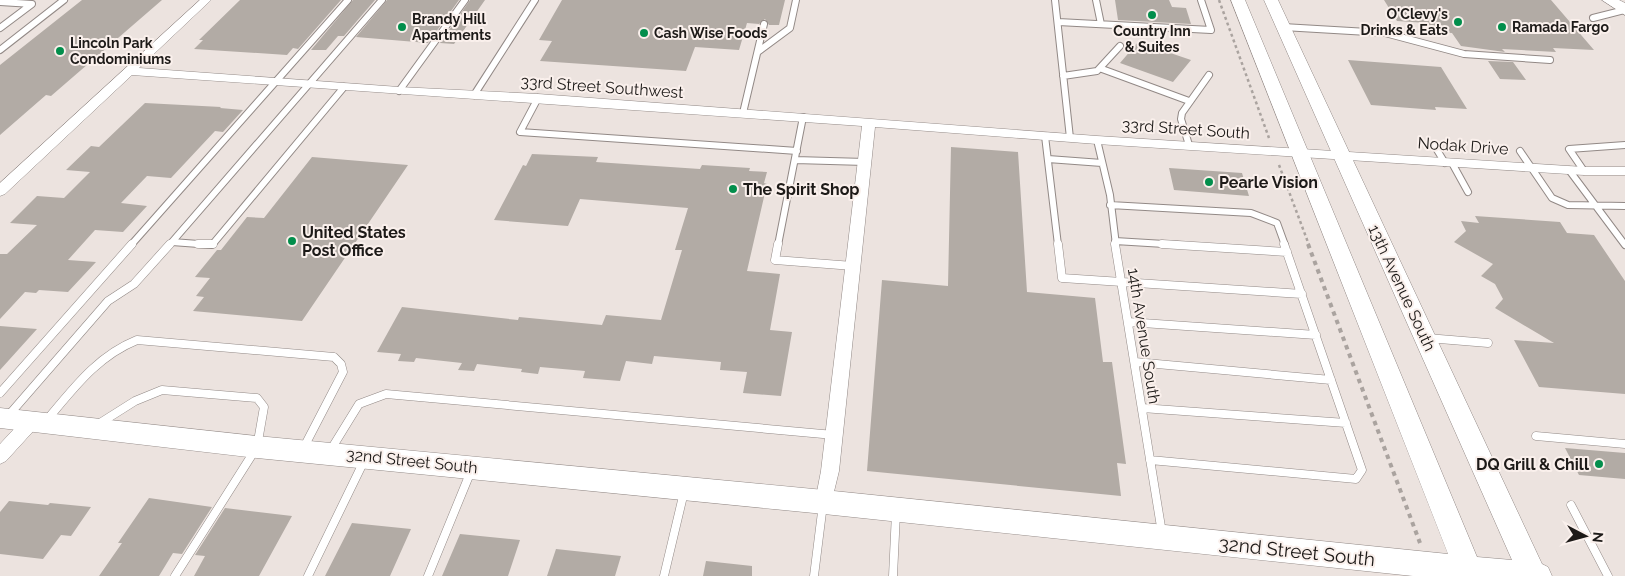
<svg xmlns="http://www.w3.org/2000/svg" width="1625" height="576" font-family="Raleway,sans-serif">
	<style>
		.building { fill: #b2aba5 }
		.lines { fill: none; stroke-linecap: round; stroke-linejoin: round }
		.lane-far1-casing { stroke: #928986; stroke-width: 8 }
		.lane-casing { stroke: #928986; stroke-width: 9 }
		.street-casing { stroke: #928986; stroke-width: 1 }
		.secondary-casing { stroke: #928986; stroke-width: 1 }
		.path-far1 { stroke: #aaa39f; stroke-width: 2.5; stroke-dasharray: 3 3; stroke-linecap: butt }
		.path { stroke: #aaa39f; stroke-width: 4; stroke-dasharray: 4.5 4.5; stroke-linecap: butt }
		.lane-far1 { stroke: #fff; stroke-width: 6 }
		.lane { stroke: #fff; stroke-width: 8 }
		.street { fill: #fff; fill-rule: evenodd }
		.secondary { fill: #fff; fill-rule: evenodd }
		.poi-dot { fill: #028e4c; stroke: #faf0ec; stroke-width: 2 }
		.labels { text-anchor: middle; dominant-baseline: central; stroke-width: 4; stroke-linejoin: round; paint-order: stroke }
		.far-poi-label { font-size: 14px; font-weight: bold; fill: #1d1a18; stroke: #faf0ec; text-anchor: start }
		.street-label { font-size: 16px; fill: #1d1a18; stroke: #faf0ec }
		.poi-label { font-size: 16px; font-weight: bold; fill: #1d1a18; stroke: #faf0ec; text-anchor: start }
		.near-street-label { font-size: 19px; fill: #1d1a18; stroke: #faf0ec }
	</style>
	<rect width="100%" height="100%" fill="#ece3df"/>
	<!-- building -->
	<path class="building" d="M82,0H162L51,96L46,95L0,135V65Z
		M240,0H341L298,49L293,48L287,55L194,49L203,40H199Z
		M353,0H375L344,36H338L326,50H311Z
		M387,0H459L428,43L356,37Z
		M470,0H485L454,44L440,43Z
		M562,0H785L779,25H769L765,19L759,24L747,23L739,50L695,47L686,71L540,61L552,41L539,40Z
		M1115,0H1169L1172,7L1186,8L1191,24L1118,20Z
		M1384,0H1551L1594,50L1553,48L1556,52L1502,49L1505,52L1461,46L1452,33L1433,32L1427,23L1397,21Z
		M1138,42L1191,60L1173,82L1120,63Z
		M1348,60L1441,67L1467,109L1435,107L1436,110L1371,105Z
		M1488,61L1513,62L1526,80L1500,79Z
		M145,103L221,107L220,108L243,110L223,132L215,131L171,178L147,176L121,203L147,206L123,232L95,230L68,260L96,262L68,292L39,290L36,293L25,292L0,319V254H7L37,225L10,223L37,196L64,198L90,172L66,170L91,146L99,147Z
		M951,147L1018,152L1027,292L1095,298L1103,362H1112L1126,464L1117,463L1121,496L867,471L882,280L948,286Z
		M532,154L598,157L596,162L700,169L702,165L750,168L749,171L767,172L764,183L767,184L747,271L780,274L770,330L792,332L781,396L743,393L747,372L720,370L721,362L654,356L652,364L626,361L620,381L583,378L585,371L540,367L538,374L521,372L522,369L477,364L474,371L458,370L462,363L416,358L414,362L398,361L401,354L377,352L402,307L518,320L519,317L602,325L606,315L661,320L682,250H675L688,208L580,199L568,226L494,220L523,165L526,166Z
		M312,157L408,165L302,321L193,311L204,297L196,296L210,278L195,277L217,250H221L247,217L264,218Z
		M1169,168L1242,173L1249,196L1174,190Z
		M1475,216L1560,222L1567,233L1594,235L1625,281V394L1539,387L1514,340L1554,343L1495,308L1503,299L1495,284L1481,276L1493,264L1454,242L1466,231L1461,221L1479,223Z
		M0,326L37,329L0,370Z
		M1565,448L1625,453V479L1579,475Z
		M149,498L212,507L182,554L173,553L159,576H99L122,543H118Z
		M9,501L48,505L50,503L91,507L71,536L61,535L43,559L0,554V512Z
		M225,508L292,516L259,576H194L205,556L195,555Z
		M352,523L411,529L390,576H325Z
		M460,534L520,540L508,576H442Z
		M556,549L621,556L615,576H547Z
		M706,561L752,566V576H703Z"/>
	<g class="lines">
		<defs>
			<path id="lane-far1" d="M1055,0L1070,138
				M1096,0L1101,24
				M0,2L32,4L0,28
				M1593,18L1625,10
				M1058,22L1211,30L1201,0
				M1283,27L1385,33L1464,54L1550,60
				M0,50L64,0
				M759,51L790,28L796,0
				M1102,69L1189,101
				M1063,76L1097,71L1120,46
				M399,91L465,0
				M474,95L535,0
				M538,98L520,132L797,151
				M743,113L764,24
				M1045,136L1058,245
				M1097,140L1110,195L1116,245
				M1189,145L1181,119L1182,113L1209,75
				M1434,145L1445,163
				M1520,151L1552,198L1568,205L1625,206
				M1048,159L1102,163
				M795,160L865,162
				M1452,163L1468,192
				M1569,170L1625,245
				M1584,171L1569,149L1625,145
				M1110,205L1251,213L1277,223L1285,245
				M1115,241L1181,245
				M172,242L382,0
				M131,245L348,0
				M169,245L172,242L212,245L344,87
				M778,245L803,117"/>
			<path id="lane" d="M198,244H213
				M778,244L775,260L853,266
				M1058,244L1062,278L1302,294
				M1115,244L1162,533
				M1162,244L1287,252
				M1128,322L1316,335
				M1427,338L1488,343
				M1135,362L1331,380
				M0,393L132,244
				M1142,408L1346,423
				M8,416L108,301L134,284L170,244
				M46,421C73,389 97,356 137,340L334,357L341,364L343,372L303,449
				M97,425L135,401L162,390L257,398L264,407L257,447L175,576
				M1536,436L1625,444
				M330,451L359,404L386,394L834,435
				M1150,460L1356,479L1362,470L1284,244
				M1571,505L1608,576
				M308,576L364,461
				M428,576L471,471
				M664,576L684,492
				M814,576L823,504
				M893,576L896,513"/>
			<path id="street" d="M200,0H211L139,68L399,87L538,94L1097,136L1584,167H1625V175H1584L1097,144L875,127L839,471L830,508L824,510L818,508L815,502L821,471L862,126L132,75L5,194L0,196V183Z
				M31,415L37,417L40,422L37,427L6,461L0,464V444L25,417Z"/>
			<path id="secondary" d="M1231,0H1245L1477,557L1512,560L1264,0H1278L1542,564L1548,567L1552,576H1413L824,514L257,458L0,428V408L257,436L824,490L1448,554Z
				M1602,0H1619L1625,3V15Z"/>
		</defs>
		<!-- lane-far1 casing -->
		<use href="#lane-far1" class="lane-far1-casing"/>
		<!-- lane casing -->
		<use href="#lane" class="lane-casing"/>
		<!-- street casing -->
		<use href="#street" class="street-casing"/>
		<!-- secondary casing -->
		<use href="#secondary" class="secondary-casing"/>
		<!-- path-far1 -->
		<path class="path-far1" d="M1219,0L1269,138
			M1279,165L1309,245"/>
		<!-- path -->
		<path class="path" d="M1308,244L1420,543"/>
		<!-- lane-far1 -->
		<use href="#lane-far1" class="lane-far1"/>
		<!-- lane -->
		<use href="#lane" class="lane"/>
		<!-- street -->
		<use href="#street" class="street"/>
		<!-- secondary -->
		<use href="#secondary" class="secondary"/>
	</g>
	<!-- markers -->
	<g class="poi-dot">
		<circle cx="1152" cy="15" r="5"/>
		<circle cx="1458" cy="22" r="5"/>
		<circle cx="402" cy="27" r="5"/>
		<circle cx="1502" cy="27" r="5"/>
		<circle cx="644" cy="33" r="5"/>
		<circle cx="60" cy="51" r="5"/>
		<circle cx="1209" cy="182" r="5"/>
		<circle cx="733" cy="189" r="5"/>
		<circle cx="292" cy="241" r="5"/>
		<circle cx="1599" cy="464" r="5"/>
	</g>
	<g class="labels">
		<!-- far-poi labels -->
		<g class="far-poi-label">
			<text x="1448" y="14" text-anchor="end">O'Clevy's<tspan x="1448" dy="16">Drinks &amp; Eats</tspan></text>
			<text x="412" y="19">Brandy Hill<tspan x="412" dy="16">Apartments</tspan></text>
			<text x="1512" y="27">Ramada Fargo</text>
			<text x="1152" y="31" text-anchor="middle">Country Inn<tspan x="1152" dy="16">&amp; Suites</tspan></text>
			<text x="654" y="33">Cash Wise Foods</text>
			<text x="70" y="43">Lincoln Park<tspan x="70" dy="16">Condominiums</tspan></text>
		</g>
		<!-- street labels -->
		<g class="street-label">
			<text transform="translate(602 87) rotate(4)">33rd Street Southwest</text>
			<text transform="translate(1186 129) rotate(4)">33rd Street South</text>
			<text transform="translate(1463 146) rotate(4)">Nodak Drive</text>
			<text transform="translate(1402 288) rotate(65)">13th Avenue South</text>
			<text transform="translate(1144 336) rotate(81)">14th Avenue South</text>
			<text transform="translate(412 461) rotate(6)">32nd Street South</text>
		</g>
		<!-- poi labels -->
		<g class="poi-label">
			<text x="1219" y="182">Pearle Vision</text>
			<text x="743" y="189">The Spirit Shop</text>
			<text x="302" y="232">United States<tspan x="302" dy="18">Post Office</tspan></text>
			<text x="1589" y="464" text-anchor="end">DQ Grill &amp; Chill</text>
		</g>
		<!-- near-street labels -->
		<g class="near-street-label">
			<text transform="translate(1297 551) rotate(6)">32nd Street South</text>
		</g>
	</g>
	<!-- north arrow -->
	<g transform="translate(1585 536) rotate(96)" stroke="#faf0ec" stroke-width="4" paint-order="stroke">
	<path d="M0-4L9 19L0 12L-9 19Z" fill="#1d1a18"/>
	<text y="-8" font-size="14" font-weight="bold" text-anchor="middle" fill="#1d1a18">N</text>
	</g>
</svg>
